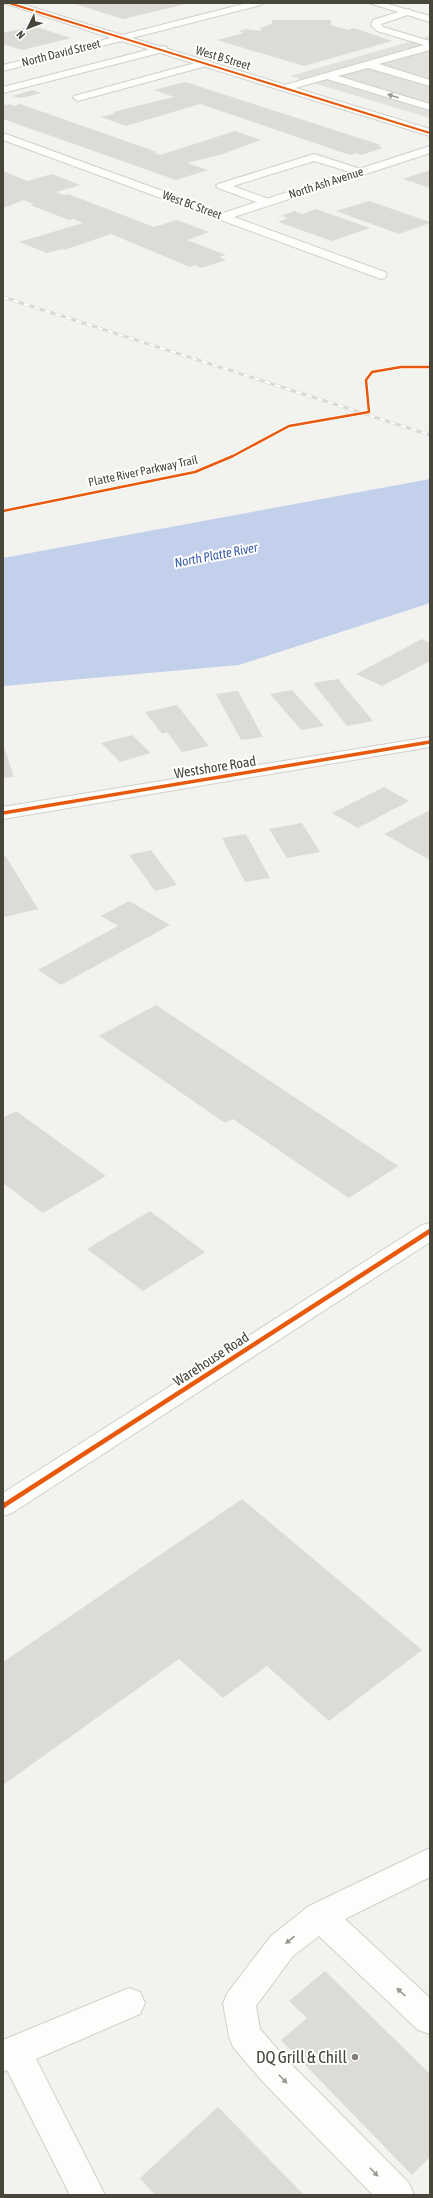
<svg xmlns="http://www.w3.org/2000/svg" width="433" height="2198" font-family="'Asap Condensed',sans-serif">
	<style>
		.parking { fill: #e2e1dd }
		.water { fill: #c3d0eb }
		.building { fill: #dcdbd6 }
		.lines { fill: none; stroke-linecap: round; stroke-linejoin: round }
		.service-casing { stroke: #d0d0cb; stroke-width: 2 }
		.minor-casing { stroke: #d0d0cb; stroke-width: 2 }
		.service { fill: #fdfdfc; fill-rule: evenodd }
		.minor { fill: #fdfdfc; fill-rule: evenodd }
		.rail-casing { stroke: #dadada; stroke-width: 3 }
		.rail { stroke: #fff; stroke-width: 2; stroke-dasharray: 5.5; stroke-linecap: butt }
		.cycleway-far4-casing { stroke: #fff; stroke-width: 3 }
		.cycleway-far3-casing { stroke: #fff; stroke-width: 4 }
		.cycleway-far2-casing { stroke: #fff; stroke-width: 5.5 }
		.cycleway-far1-casing { stroke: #fff; stroke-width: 7 }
		.cycleway-casing { stroke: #fff; stroke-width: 8 }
		.cycleway-far4 { stroke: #e8590c; stroke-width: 2 }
		.cycleway-far3 { stroke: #e8590c; stroke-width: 2.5 }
		.cycleway-far2 { stroke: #e8590c; stroke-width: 3.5 }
		.cycleway-far1 { stroke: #e8590c; stroke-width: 4.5 }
		.cycleway { stroke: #e8590c; stroke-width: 5.5 }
		.oneway { fill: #999891 }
		.poi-dot { fill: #848279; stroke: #fff; stroke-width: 1.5 }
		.labels { text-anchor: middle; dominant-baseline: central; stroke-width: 4; stroke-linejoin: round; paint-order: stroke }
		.far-street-label { font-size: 12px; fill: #48463a; stroke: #fff }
		.far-water-label { font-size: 13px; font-style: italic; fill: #3c5fab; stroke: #fff }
		.street-label { font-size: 14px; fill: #48463a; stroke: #fff }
		.near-poi-label { font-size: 17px; fill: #48463a; stroke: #fff; text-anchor: end }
	</style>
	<rect width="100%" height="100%" fill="#f2f2ee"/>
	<!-- parking -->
	<path class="parking" d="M430,36V118L290,76Z"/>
	<!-- water -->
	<path class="water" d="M430,479V603L239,665L3,686V558Z"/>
	<!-- building -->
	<path class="building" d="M72,3H185L186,4L123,19Z
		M272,20H331V25L348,30L354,28L392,41L304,66L217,40L244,33L239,31L246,29L262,31L260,28L272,24Z
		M33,26L71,38L22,50L3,44V33Z
		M185,82L381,145L378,146L383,148L361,155L356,153L350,155L200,104L126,126L101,117L116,113L113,112L174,97L154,90Z
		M33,90L41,93L21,98L12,96Z
		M9,104L14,106L20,104L157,152L154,153L160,155L235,131L261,140L223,154L187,163L208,170L176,180L3,119V106Z
		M430,170V188L403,179Z
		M3,171L27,181L52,174L80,185L56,192L64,195L68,194L154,227L177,220L209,232L187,240L226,255L219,257L226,260L201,268L195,265L190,267L111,234L64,250L62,249L47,253L19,242L83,223L73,219L69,220L30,205L34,204L24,200L3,208Z
		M369,201L430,222V223L399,234L336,211Z
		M316,209L370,228L332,241L278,222L288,218L281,216L295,211L302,214Z
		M422,639L430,643V661L382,686L356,674Z
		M338,679L373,721L347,726L313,683Z
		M292,690L324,726L301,730L270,694Z
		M238,691L263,737L241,740L216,694Z
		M177,705L209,746L182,752L167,732L162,734L145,712Z
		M132,735L151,753L120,762L101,743Z
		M3,744L14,777L3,778Z
		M384,787L409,801L358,828L332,813Z
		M430,810V860L384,834Z
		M302,823L320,852L287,858L269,829Z
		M246,834L270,878L245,882L222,838Z
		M151,850L177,885L155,891L129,855Z
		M3,855H5L38,909L5,917L3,914Z
		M129,901L170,925L61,985L38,970L118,926L101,916Z
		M156,1005L398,1166L349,1198L233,1119L225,1123L99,1036Z
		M16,1111L106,1176L43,1213L3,1183V1118Z
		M150,1211L205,1252L143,1291L87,1249Z
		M242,1499L422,1650L329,1721L267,1666L223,1698L179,1659L3,1785V1662Z
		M325,1971L430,2074V2157L412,2175L281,2040L307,2018L289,2001Z
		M218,2107L304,2195H155L140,2178Z"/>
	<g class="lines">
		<defs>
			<path id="service" d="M408,9L411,10V14L381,24L383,27L430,41V50L379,64L430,80V86L368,68L338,76L430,104V110L327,79L285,91L280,88L281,86L424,45L377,31L371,25L373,20Z
				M163,46L167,47V51L3,93V87Z
				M206,60L210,61V65L78,101L73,98L74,96Z
				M314,154L364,170L366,172L360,175L314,161L233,186L271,200L273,202L267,206L218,188L216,186L218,184Z
				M430,1848V1877L345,1919L430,1998V2034L418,2030L319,1936L293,1956L256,2006L260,2029L286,2059L409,2183L414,2195H373L262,2081L233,2047L229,2036L223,2003L228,1992L271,1936L309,1906Z
				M129,1988L140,1992L145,2003L140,2014L36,2059L105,2195H70L7,2070L3,2072V2040Z"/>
			<path id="minor" d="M4,3H19L122,35L247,3H263L261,5L132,38L430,129V136L121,41L3,71V65L111,38Z
				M369,3H384L430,16V22Z
				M3,133L223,213L430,146V153L234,217L385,272L387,275L385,278L381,279L3,140Z
				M430,737V747L3,819V807Z
				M430,1223V1242L12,1513L3,1516V1493L422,1225Z"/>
		</defs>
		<!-- service casing -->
		<use href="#service" class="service-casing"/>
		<!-- minor casing -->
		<use href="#minor" class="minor-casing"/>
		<!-- service -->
		<use href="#service" class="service"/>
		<!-- minor -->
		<use href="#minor" class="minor"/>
		<defs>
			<path id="rail" d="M3,297L430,435"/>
		</defs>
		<!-- rail casing -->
		<use href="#rail" class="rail-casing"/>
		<!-- rail -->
		<use href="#rail" class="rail"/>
		<defs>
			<path id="cycleway-far4" d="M9,3L430,133"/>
			<path id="cycleway-far3" d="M3,511L195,472L233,456L289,426L369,412L366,380L372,372L401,367H430"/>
			<path id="cycleway-far2" d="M3,813L430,742"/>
			<path id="cycleway-far1" d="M3,1506L430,1231"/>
			<path id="cycleway" d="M3,1506L4,1505"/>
		</defs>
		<!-- cycleway-far4 casing -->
		<use href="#cycleway-far4" class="cycleway-far4-casing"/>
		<!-- cycleway-far3 casing -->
		<use href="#cycleway-far3" class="cycleway-far3-casing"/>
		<!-- cycleway-far2 casing -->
		<use href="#cycleway-far2" class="cycleway-far2-casing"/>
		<!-- cycleway-far1 casing -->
		<use href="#cycleway-far1" class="cycleway-far1-casing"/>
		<!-- cycleway casing -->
		<use href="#cycleway" class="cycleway-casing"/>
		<!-- cycleway-far4 -->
		<use href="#cycleway-far4" class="cycleway-far4"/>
		<!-- cycleway-far3 -->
		<use href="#cycleway-far3" class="cycleway-far3"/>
		<!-- cycleway-far2 -->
		<use href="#cycleway-far2" class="cycleway-far2"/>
		<!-- cycleway-far1 -->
		<use href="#cycleway-far1" class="cycleway-far1"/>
		<!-- cycleway -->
		<use href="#cycleway" class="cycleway"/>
	</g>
	<!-- one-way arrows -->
	<defs><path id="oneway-solid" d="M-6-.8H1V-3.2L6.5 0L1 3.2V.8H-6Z"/></defs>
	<g class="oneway">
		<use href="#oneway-solid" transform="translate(393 96) rotate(-163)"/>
		<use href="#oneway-solid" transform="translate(290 1940) rotate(141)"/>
		<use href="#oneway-solid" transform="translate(401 1992) rotate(-137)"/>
		<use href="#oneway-solid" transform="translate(283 2079) rotate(46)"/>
		<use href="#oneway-solid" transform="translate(374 2172) rotate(46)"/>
	</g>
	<!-- markers -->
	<circle class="poi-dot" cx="355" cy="2057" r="4"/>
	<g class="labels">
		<!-- far-street labels -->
		<g class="far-street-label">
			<text transform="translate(61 53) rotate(-14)">North David Street</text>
			<text transform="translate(223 58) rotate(17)">West B Street</text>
			<text transform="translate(326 183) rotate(-18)">North Ash Avenue</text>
			<text transform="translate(192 205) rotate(20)">West BC Street</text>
			<text transform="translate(143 471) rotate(-12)">Platte River Parkway Trail</text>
		</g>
		<!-- far-water labels -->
		<g class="far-water-label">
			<text transform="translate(216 555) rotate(-11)">North Platte River</text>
		</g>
		<!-- street labels -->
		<g class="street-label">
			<text transform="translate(215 767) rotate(-9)">Westshore Road</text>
			<text transform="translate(211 1359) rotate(-33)">Warehouse Road</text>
		</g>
		<!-- near-poi labels -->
		<g class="near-poi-label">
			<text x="347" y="2057">DQ Grill &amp; Chill</text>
		</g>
	</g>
	<!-- border -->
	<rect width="433" height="2198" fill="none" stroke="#48463a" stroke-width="8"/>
	<!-- north arrow -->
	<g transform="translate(28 28) rotate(227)" stroke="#ffffff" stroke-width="3" paint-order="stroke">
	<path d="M0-3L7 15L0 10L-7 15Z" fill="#48463a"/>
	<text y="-6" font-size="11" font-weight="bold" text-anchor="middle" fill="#48463a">N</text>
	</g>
</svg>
